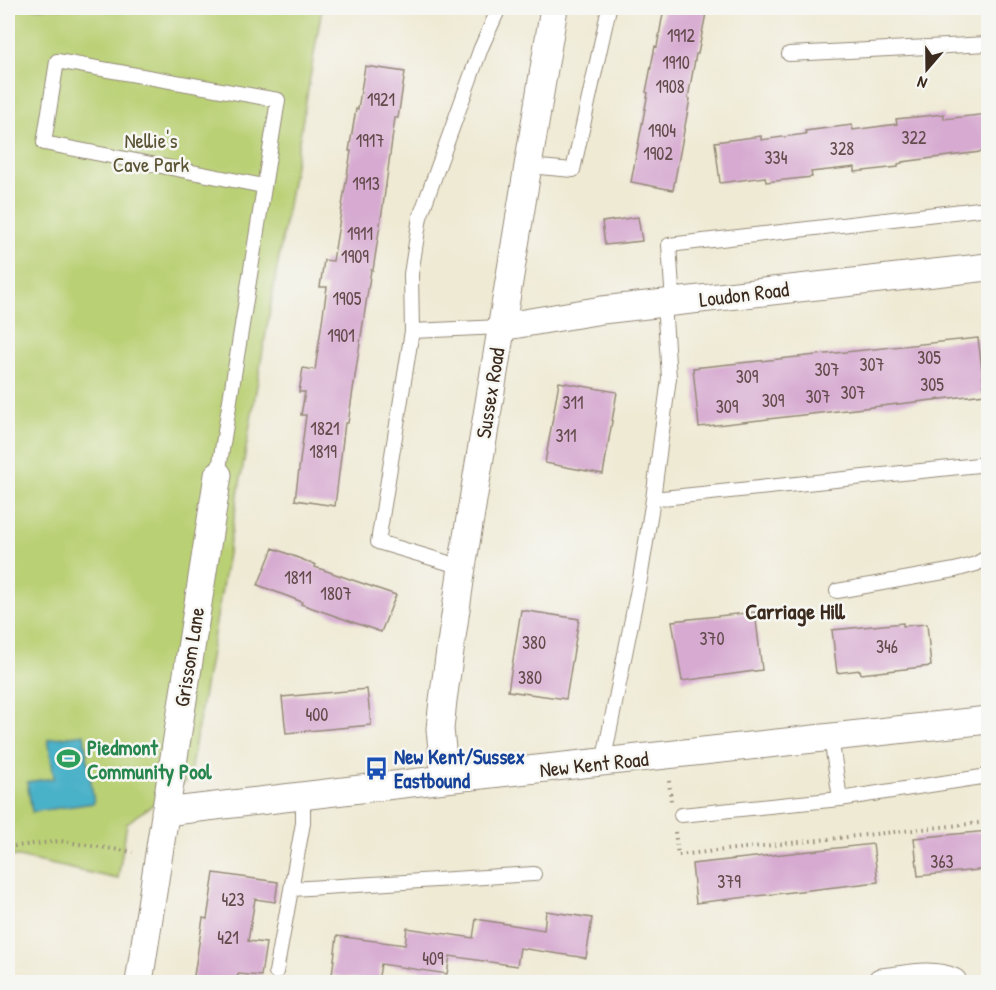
<svg xmlns="http://www.w3.org/2000/svg" width="996" height="990" font-family="'Patrick Hand',sans-serif">
	<style>
		.green { fill: #bad074; stroke: #7a7d49; stroke-width: 1.5 }
		.water { fill: #4ab1c8; stroke: #426e73; stroke-width: 1.5 }
		.building { fill: #d7abd1 }
		.lines { fill: none; stroke-linecap: round; stroke-linejoin: round }
		.lane-casing { stroke: #958a79; stroke-width: 16 }
		.street-casing { stroke: #958a79; stroke-width: 29 }
		.path { stroke: #958a79; stroke-width: 4; stroke-dasharray: 1.5 4.5; stroke-linecap: butt }
		.lane { stroke: #fff; stroke-width: 14 }
		.street { stroke: #fff; stroke-width: 27 }
		.labels { text-anchor: middle; dominant-baseline: central; stroke-width: 5; stroke-linejoin: round; paint-order: stroke }
		.number-label { font-size: 18px; fill: #624a4b }
		.park-label { font-size: 21px; fill: #5b5434; stroke: #f6f6f2 }
		.street-label { font-size: 21px; fill: #3b2a1e; stroke: #f6f6f2 }
		.leisure-label { font-size: 21px; font-weight: bold; fill: #27864d; stroke: #f6f6f2; text-anchor: start }
		.transit-label { font-size: 21px; font-weight: bold; fill: #164399; stroke: #f6f6f2; text-anchor: start }
		.neighbourhood-label { font-size: 22px; font-weight: bold; fill: #3b2a1e; stroke: #f6f6f2 }
	</style>
	<rect width="100%" height="100%" fill="#f6f6f2"/>
	<filter id="ink" filterUnits="userSpaceOnUse"><feTurbulence type="fractalNoise" baseFrequency=".0167" numOctaves="2"/><feDisplacementMap in="SourceGraphic" scale="12" xChannelSelector="R" yChannelSelector="G"/><feConvolveMatrix kernelMatrix="1 2 1 2 8 2 1 2 1" color-interpolation-filters="sRGB"/></filter>
	<filter id="wash" filterUnits="userSpaceOnUse"><feTurbulence type="fractalNoise" baseFrequency=".008" numOctaves="4" result="noise"/><feDisplacementMap in="SourceGraphic" scale="24" xChannelSelector="R" yChannelSelector="G"/><feGaussianBlur stdDeviation="1.35" result="paint"/><feColorMatrix in="noise" values="0 0 0 0 0 0 0 0 0 0 0 0 0 0 0 0 0 1.4 0 .05"/><feComposite in="paint" operator="in"/></filter>
	<g filter="url(#wash)">
		<rect width="100%" height="100%" fill="#efead4"/>
		<!-- green -->
		<path class="green" d="M8,8H322L189,779L127,823L118,879L14,856L8,857Z"/>
		<!-- water -->
		<path class="water" d="M84,734L94,803L32,812L27,782L54,778L48,739Z"/>
		<g id="blocks">
			<!-- building -->
			<path class="building" d="M664,8H707L698,54H696L688,98L690,99L673,190L631,182L648,93L646,92L655,46L657,47Z
				M365,66L405,72L398,118H395L384,199L373,270H371L348,423H345L335,506L295,500L306,415H301L305,392H299L303,368L315,370L327,287H320L324,260L333,261L351,151H349L356,109H358Z
				M944,114V119L988,114V151L902,162V163L898,164V167L855,172V167L811,172L812,177L766,182L765,177L720,183L715,142L761,136V140L806,134L805,131L852,125L853,130L897,124L896,119Z
				M638,217L642,241L605,245L602,222Z
				M978,338L985,394L699,427L693,368Z
				M559,382L617,392L603,474L545,463Z
				M273,548L316,565L315,567L396,595L381,632L301,604L302,602L258,585Z
				M521,610L579,619L566,699L508,691Z
				M755,612L762,670L682,681L672,621Z
				M903,623V626L927,624L931,666L861,674L860,670L837,673L832,630Z
				M367,689L371,725L286,733L282,697Z
				M988,831V869L918,876L914,838Z
				M873,844L878,882L696,903L692,864Z
				M214,873L278,882L275,902L255,899L248,941L266,943L261,976L238,974L237,982H193L203,918L207,919Z
				M546,911L592,918L586,958L520,948L517,966L450,956L447,974L381,964L378,982L332,975L337,936L405,945L407,928L473,938L476,919L544,930Z"/>
		</g>
	</g>
	<g filter="url(#ink)">
		<use href="#blocks" fill-opacity="0" stroke="#958a79" stroke-width="1.5"/>
		<g class="lines">
			<defs>
				<path id="lane" d="M789,54L988,44
					M528,166L573,170L609,8
					M673,302L669,245L988,208
					M412,331L501,327
					M218,475L278,100L57,61L44,143L263,186
					M653,499L988,464
					M462,567L378,542L412,331L411,274L420,217L481,48L499,8
					M837,591L955,570L976,564L988,557
					M831,737L840,799
					M603,763L640,579L653,499L669,378L664,303
					M681,815L840,799L988,776
					M292,889L534,874
					M276,972L303,823V796"/>
				<path id="street" d="M501,327L602,310L988,267
					M445,779L440,729L443,700L462,567L554,8
					M165,812L445,779L988,720
					M139,982L218,475
					M881,982C904,980 931,972 953,982"/>
			</defs>
			<!-- lane casing -->
			<use href="#lane" class="lane-casing"/>
			<!-- street casing -->
			<use href="#street" class="street-casing"/>
			<!-- path -->
			<path class="path" d="M669,781L671,801
				M675,832L678,855L988,822
				M8,847L60,841L133,852"/>
			<!-- lane -->
			<use href="#lane" class="lane"/>
			<!-- street -->
			<use href="#street" class="street"/>
		</g>
	</g>
	<!-- icons -->
	<defs>
		<symbol id="stadium-bare" viewBox="-9 -9 18 18"><path d="M0-5a6.5 5 0 1 0 0 10a6.5 5 0 1 0 0-10ZM-3.5-1.8h7v3.6h-7Z" fill="#2e9e5b" stroke="#f6f6f2" stroke-width="2.5" paint-order="stroke"/></symbol>
		<symbol id="bus-bare" viewBox="-9 -9 18 18"><path d="M-5-6H5V4H4V6H2V4H-2V6H-4V4H-5ZM-3.5-4V0h7V-4ZM-3.5 1.2v1.5H-2V1.2ZM2 1.2v1.5H3.5V1.2Z" fill="#1a4fb4" stroke="#f6f6f2" stroke-width="2.5" paint-order="stroke"/></symbol>
	</defs>
	<g fill-rule="evenodd">
		<use href="#stadium-bare" x="52" y="742" width="33" height="33"/>
		<use href="#bus-bare" x="360" y="752" width="33" height="33"/>
	</g>
	<g class="labels">
		<!-- number labels -->
		<g class="number-label">
			<text x="681" y="35">1912</text>
			<text x="676" y="62">1910</text>
			<text x="670" y="86">1908</text>
			<text x="381" y="99">1921</text>
			<text x="662" y="130">1904</text>
			<text x="914" y="137">322</text>
			<text x="370" y="140">1917</text>
			<text x="842" y="148">328</text>
			<text x="658" y="153">1902</text>
			<text x="776" y="157">334</text>
			<text x="366" y="183">1913</text>
			<text x="360" y="233">1911</text>
			<text x="355" y="256">1909</text>
			<text x="347" y="298">1905</text>
			<text x="341" y="335">1901</text>
			<text x="929" y="357">305</text>
			<text x="872" y="364">307</text>
			<text x="827" y="369">307</text>
			<text x="747" y="376">309</text>
			<text x="932" y="384">305</text>
			<text x="853" y="392">307</text>
			<text x="818" y="396">307</text>
			<text x="773" y="400">309</text>
			<text x="573" y="402">311</text>
			<text x="727" y="406">309</text>
			<text x="325" y="428">1821</text>
			<text x="566" y="435">311</text>
			<text x="323" y="451">1819</text>
			<text x="298" y="577">1811</text>
			<text x="336" y="593">1807</text>
			<text x="712" y="638">370</text>
			<text x="534" y="642">380</text>
			<text x="887" y="646">346</text>
			<text x="530" y="677">380</text>
			<text x="317" y="714">400</text>
			<text x="942" y="861">363</text>
			<text x="729" y="881">379</text>
			<text x="233" y="899">423</text>
			<text x="228" y="937">421</text>
			<text x="433" y="958">409</text>
		</g>
		<!-- park labels -->
		<g class="park-label">
			<text x="151" y="140">Nellie's<tspan x="151" dy="24">Cave Park</tspan></text>
		</g>
		<!-- street labels -->
		<g class="street-label">
			<text transform="translate(744 294) rotate(-7)">Loudon Road</text>
			<text transform="translate(490 393) rotate(-81)">Sussex Road</text>
			<text transform="translate(189 657) rotate(-81)">Grissom Lane</text>
			<text transform="translate(594 764) rotate(-6)">New Kent Road</text>
		</g>
		<!-- leisure labels -->
		<g class="leisure-label">
			<text x="87" y="747">Piedmont<tspan x="87" dy="24">Community Pool</tspan></text>
		</g>
		<!-- transit labels -->
		<g class="transit-label">
			<text x="394" y="756">New Kent/Sussex<tspan x="394" dy="24">Eastbound</tspan></text>
		</g>
		<!-- neighbourhood labels -->
		<g class="neighbourhood-label">
			<text x="795" y="611">Carriage Hill</text>
		</g>
	</g>
	<!-- margin -->
	<rect width="996" height="990" fill="none" stroke="#f6f6f2" stroke-width="30"/>
	<!-- north arrow -->
	<g transform="translate(927 69) rotate(200)" stroke="#f6f6f2" stroke-width="4.5" paint-order="stroke">
	<path d="M0-4.5L10 22L0 15L-10 22Z" fill="#3b2a1e"/>
	<text y="-9" font-size="16" font-weight="bold" text-anchor="middle" fill="#3b2a1e">N</text>
	</g>
</svg>
